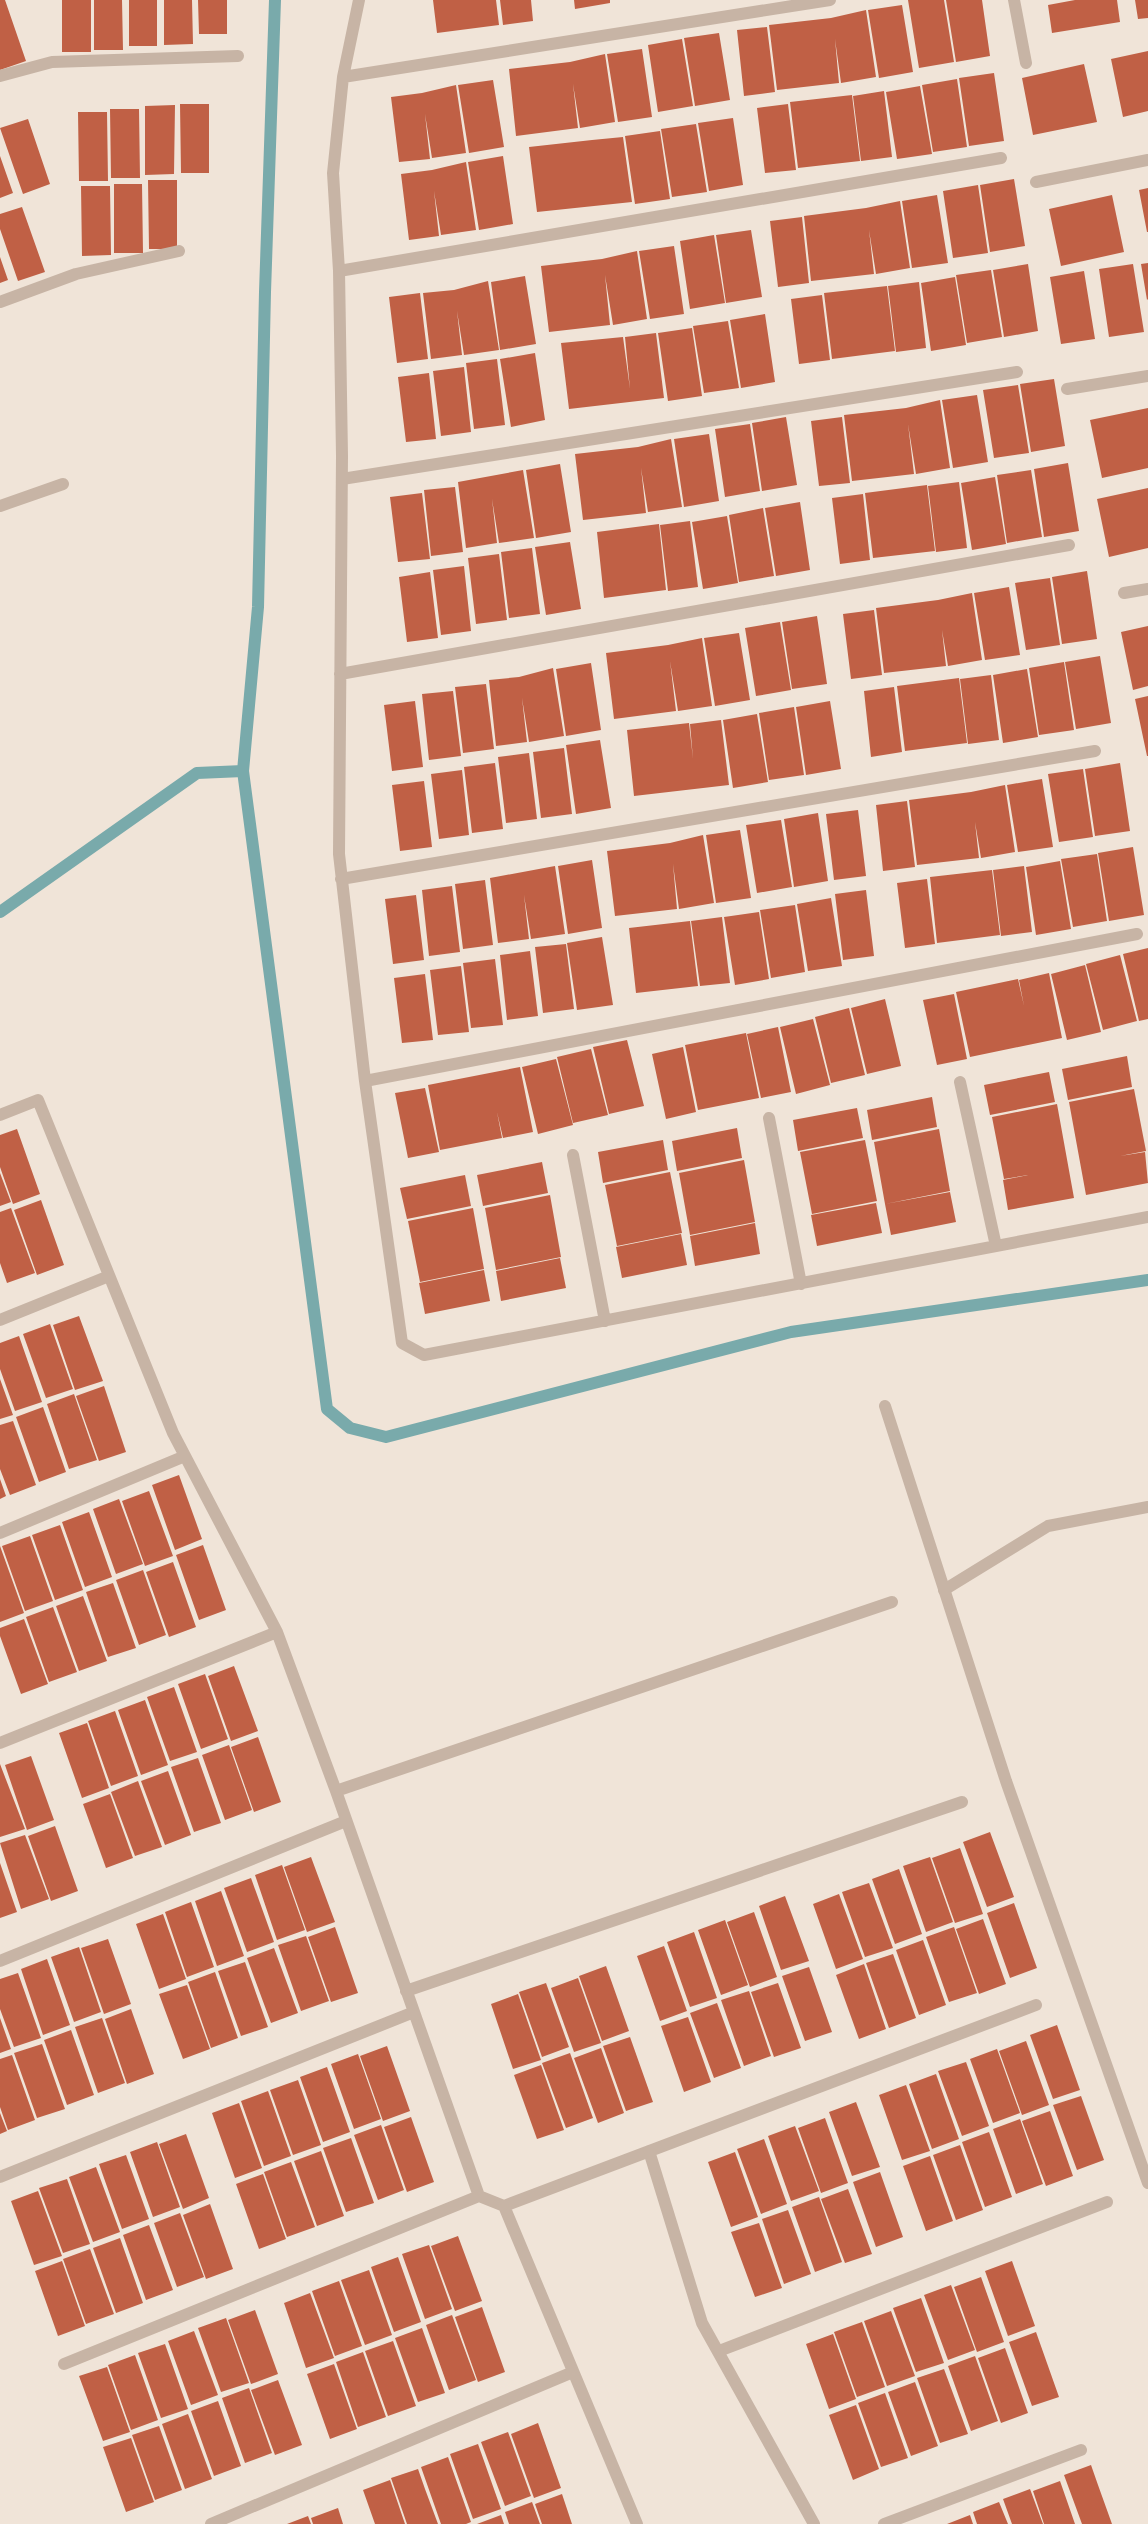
<svg xmlns="http://www.w3.org/2000/svg" width="1148" height="2524" font-family="Montserrat,sans-serif">
	<style>
		.lines { fill: none; stroke-linecap: round; stroke-linejoin: round }
		.stream { stroke: #79aaab; stroke-width: 12 }
		.building { fill: #c06045 }
		.lane { stroke: #c7b4a5; stroke-width: 12 }
		.street { stroke: #c7b4a5; stroke-width: 12 }
	</style>
	<rect width="100%" height="100%" fill="#f0e4d8"/>
	<g class="lines">
		<!-- stream -->
		<path class="stream" d="M275,0L265,292L258,607L243,771L327,1409L350,1428L386,1437L791,1332L1148,1280
			M0,912L197,773L243,771"/>
	</g>
	<!-- building -->
	<path class="building" d="M0,0H5L26,61L0,70Z
		M62,0H91V52H62Z
		M94,0H122L123,50H94Z
		M129,0H157V46H129Z
		M164,0H192L193,44L164,45Z
		M198,0H227V34H199Z
		M433,0H496L499,25L437,33Z
		M500,0H531L533,21L503,25Z
		M574,0H610V3L575,9Z
		M908,0H944L954,62L919,68Z
		M946,0H982L990,56L956,62Z
		M1075,0H1117L1120,22L1052,33L1048,5Z
		M1135,0H1148V18L1138,19Z
		M902,5L913,72L879,78L868,10Z
		M866,10L876,77L841,83L835,39L839,83L777,90L769,25L831,18Z
		M767,27L775,92L744,96L737,30Z
		M719,33L730,100L695,106L684,38Z
		M682,39L693,106L658,112L648,45Z
		M642,49L652,117L618,122L607,54Z
		M1148,51V111L1123,117L1111,59Z
		M605,54L615,122L580,128L573,84L578,128L516,136L509,69L570,62Z
		M1084,64L1097,122L1033,135L1022,78Z
		M994,73L1004,141L969,146L959,78Z
		M957,79L967,147L933,152L922,85Z
		M493,80L504,147L469,153L458,85Z
		M456,85L466,153L432,158L425,114L430,159L399,162L391,97L422,93Z
		M920,86L932,154L897,159L886,92Z
		M884,91L892,157L861,161L853,96Z
		M852,95L860,161L798,168L790,102Z
		M180,104H209V173H181Z
		M788,104L796,170L765,173L757,108Z
		M175,105L174,174L145,175V106Z
		M110,109H139L140,178H111Z
		M78,112H107L108,181H79Z
		M733,118L743,185L709,191L698,123Z
		M28,119L50,184L23,194L0,128Z
		M696,124L707,192L672,197L661,129Z
		M660,131L670,199L635,204L625,136Z
		M623,137L632,202L537,212L529,147L592,140L595,171L592,140Z
		M0,156L13,193L0,198Z
		M503,156L513,224L479,230L468,162Z
		M466,162L476,230L441,235L434,191L439,236L409,240L401,174L432,170Z
		M1014,179L1025,246L990,252L980,185Z
		M148,180H177V249H149Z
		M114,184H142L143,253H114Z
		M978,185L988,253L953,258L943,191Z
		M81,186H110L111,255L82,256Z
		M1148,188V232H1147L1139,190Z
		M937,195L948,263L912,268L902,201Z
		M1112,195L1124,252L1061,266L1049,209Z
		M900,201L910,268L876,274L869,230L874,274L811,281L804,216L866,208Z
		M22,207L45,272L18,281L0,229V214Z
		M802,217L809,283L778,287L770,221Z
		M751,230L762,297L726,303L716,235Z
		M714,235L725,303L690,309L680,241Z
		M674,246L684,314L650,319L639,251Z
		M637,251L647,319L613,325L605,275L610,325L549,332L541,266L602,259Z
		M0,257L8,280L0,283Z
		M1148,263V299L1147,300L1141,264Z
		M1028,264L1038,331L1004,337L993,270Z
		M1133,264L1144,332L1109,337L1099,269Z
		M991,270L1002,337L967,343L956,275Z
		M1084,271L1095,339L1061,344L1050,277Z
		M525,276L536,344L500,350L491,282Z
		M955,277L966,345L931,351L921,283Z
		M488,281L499,350L464,355L457,311L462,355L431,359L423,293L454,290Z
		M919,282L926,348L896,352L888,286Z
		M887,286L895,351L832,359L824,293Z
		M420,293L428,359L397,363L389,297Z
		M822,295L830,360L799,364L791,299Z
		M765,314L775,382L741,388L730,320Z
		M728,321L739,388L704,393L693,326Z
		M692,328L702,396L668,401L658,333Z
		M656,333L664,398L569,409L561,343L623,337L630,389L625,337Z
		M535,353L545,420L511,427L500,359Z
		M497,359L505,425L474,429L466,363Z
		M464,367L471,432L441,436L433,371Z
		M429,373L436,439L406,442L398,377Z
		M1054,379L1065,446L1031,452L1020,384Z
		M1018,385L1029,453L994,458L983,390Z
		M977,395L988,462L953,468L942,400Z
		M940,400L950,468L916,474L908,424L914,474L852,481L844,415L906,408Z
		M1148,408V468L1102,478L1090,420Z
		M786,417L797,485L762,491L752,423Z
		M842,417L850,483L819,486L811,421Z
		M750,424L760,491L725,497L715,429Z
		M709,434L719,501L684,507L674,439Z
		M671,439L682,507L648,512L641,468L646,513L583,520L575,454L638,447Z
		M1068,463L1079,531L1044,537L1034,469Z
		M560,464L571,532L536,538L526,470Z
		M523,470L534,538L499,543L492,499L497,543L466,548L458,482Z
		M1031,470L1042,537L1007,543L997,475Z
		M995,477L1006,544L972,550L961,483Z
		M959,482L967,548L936,552L928,486Z
		M927,485L935,551L873,558L865,493Z
		M455,487L463,552L431,556L424,490Z
		M1148,488V548L1109,557L1097,499Z
		M422,493L430,559L398,562L390,497Z
		M863,494L870,560L840,564L832,498Z
		M800,502L810,570L776,576L765,508Z
		M763,508L774,576L739,582L729,515Z
		M727,516L738,583L703,589L692,522Z
		M690,521L698,587L668,591L660,525Z
		M659,524L666,590L604,598L597,532Z
		M570,542L581,609L546,615L535,547Z
		M532,548L540,614L509,618L501,552Z
		M499,554L507,620L476,624L468,558Z
		M464,566L471,631L441,635L433,570Z
		M1087,571L1097,639L1062,644L1052,577Z
		M430,572L438,638L407,642L399,577Z
		M1050,578L1060,645L1026,650L1015,583Z
		M1009,587L1020,655L985,660L974,593Z
		M972,593L982,660L948,666L942,630L946,666L884,673L876,608L938,600Z
		M874,610L882,675L851,679L843,614Z
		M817,616L827,684L792,689L782,622Z
		M780,622L791,690L756,696L745,628Z
		M1148,626V686L1133,690L1121,632Z
		M739,633L750,700L715,706L704,638Z
		M702,638L712,706L678,711L670,661L676,711L614,719L606,653L668,645Z
		M1100,656L1111,723L1076,729L1065,662Z
		M1064,662L1074,730L1039,735L1029,668Z
		M591,663L601,730L566,736L556,669Z
		M553,668L564,736L529,742L522,698L527,742L496,746L489,680L519,677Z
		M1027,669L1038,737L1003,743L993,675Z
		M991,675L999,740L968,744L960,679Z
		M959,678L967,743L905,751L897,686Z
		M486,684L494,749L463,753L455,687Z
		M894,687L902,752L871,757L864,691Z
		M453,691L461,756L429,760L422,694Z
		M1148,696V756H1147L1135,699Z
		M415,701L423,767L392,771L384,705Z
		M830,701L841,769L806,775L796,707Z
		M794,707L804,775L769,780L759,713Z
		M757,714L768,782L733,788L723,720Z
		M721,720L729,785L634,796L627,730L689,723L693,759L690,724Z
		M600,740L611,808L576,814L566,745Z
		M564,748L572,814L541,818L533,752Z
		M529,753L537,819L506,823L498,757Z
		M495,763L503,829L472,833L464,767Z
		M1120,763L1130,831L1095,836L1085,769Z
		M1083,769L1093,837L1059,842L1048,774Z
		M462,770L469,835L439,839L431,774Z
		M1042,779L1053,847L1018,852L1007,785Z
		M424,781L432,847L400,851L392,785Z
		M1005,785L1015,852L981,858L975,822L979,858L917,865L909,800L971,792Z
		M907,801L915,867L883,871L876,805Z
		M858,810L866,876L834,880L826,814Z
		M818,813L828,881L794,887L784,819Z
		M781,820L792,887L757,893L746,825Z
		M740,830L751,898L716,903L706,835Z
		M703,835L714,903L679,909L673,864L677,909L615,916L607,851L670,843Z
		M1133,847L1144,915L1109,921L1098,853Z
		M1097,854L1107,921L1073,927L1061,859Z
		M592,860L602,928L568,934L558,866Z
		M1060,861L1071,929L1036,935L1026,867Z
		M555,866L565,934L531,939L524,895L529,939L498,943L490,878Z
		M1024,866L1032,932L1001,936L993,870Z
		M992,870L1000,935L937,943L930,877Z
		M927,879L935,944L905,948L897,883Z
		M485,880L493,945L463,949L455,884Z
		M452,886L460,952L429,956L422,890Z
		M866,890L874,956L843,960L835,894Z
		M416,895L424,960L393,964L385,899Z
		M831,898L842,966L808,971L797,904Z
		M795,905L805,972L771,978L760,910Z
		M759,912L769,979L735,985L724,917Z
		M722,917L730,983L700,986L691,921Z
		M690,921L698,986L636,993L629,928Z
		M602,937L613,1005L577,1010L567,943Z
		M566,944L574,1009L543,1013L535,947Z
		M1148,948V1019L1139,1021L1123,954Z
		M530,951L538,1016L507,1020L500,955Z
		M1120,955L1137,1021L1103,1030L1086,964Z
		M495,959L503,1025L471,1028L463,963Z
		M1085,965L1101,1032L1067,1040L1051,974Z
		M461,966L469,1032L438,1035L430,970Z
		M1049,973L1062,1038L970,1057L956,992L1018,979L1024,1006L1019,980Z
		M425,974L433,1040L402,1043L394,978Z
		M954,994L967,1059L937,1065L923,1000Z
		M885,999L901,1066L867,1074L851,1008Z
		M849,1008L865,1075L831,1083L815,1017Z
		M813,1019L830,1085L796,1094L780,1027Z
		M778,1027L791,1092L761,1098L747,1034Z
		M746,1033L759,1098L698,1110L685,1045Z
		M627,1040L644,1106L609,1114L593,1047Z
		M683,1047L696,1112L666,1119L652,1054Z
		M591,1049L608,1115L573,1123L557,1057Z
		M1127,1056L1132,1087L1068,1100L1062,1069Z
		M556,1059L573,1125L538,1134L522,1067Z
		M520,1067L533,1132L503,1138L497,1112L502,1138L440,1150L428,1085Z
		M1049,1072L1055,1102L990,1115L984,1085Z
		M425,1088L439,1152L408,1158L395,1093Z
		M1134,1089L1146,1151L1120,1156L1145,1152L1148,1183L1086,1195L1069,1102Z
		M932,1097L937,1127L872,1140L867,1110Z
		M1057,1104L1074,1198L1008,1210L1003,1180L1028,1175L1004,1179L992,1117Z
		M857,1108L863,1138L798,1151L793,1120Z
		M737,1128L742,1158L677,1171L672,1141Z
		M17,1129L40,1194L13,1204L0,1167V1135Z
		M939,1129L950,1191L885,1204L874,1142Z
		M663,1140L668,1170L603,1183L598,1152Z
		M865,1140L877,1201L812,1214L800,1152Z
		M744,1160L755,1222L690,1235L679,1173Z
		M542,1162L548,1193L483,1206L477,1175Z
		M670,1172L682,1233L617,1246L605,1185Z
		M0,1173L11,1202L0,1206Z
		M465,1175L471,1206L407,1219L400,1188Z
		M950,1192L956,1222L891,1235L885,1204Z
		M550,1195L561,1257L496,1270L485,1208Z
		M41,1200L64,1265L37,1275L14,1210Z
		M876,1203L882,1233L817,1246L811,1215Z
		M11,1208L35,1273L7,1283L0,1263V1212Z
		M473,1208L484,1269L420,1282L408,1221Z
		M755,1223L760,1254L695,1266L690,1236Z
		M681,1234L687,1265L622,1278L616,1247Z
		M560,1258L566,1288L501,1301L496,1271Z
		M484,1270L490,1301L425,1314L419,1283Z
		M79,1316L103,1381L75,1390L53,1325Z
		M50,1324L73,1389L46,1398L23,1334Z
		M19,1336L42,1402L15,1411L0,1369V1343Z
		M0,1379L13,1415L0,1419Z
		M104,1386L126,1452L99,1461L76,1396Z
		M74,1394L97,1460L69,1469L47,1404Z
		M43,1407L66,1472L39,1482L16,1417Z
		M13,1421L36,1485L10,1495L0,1469V1425Z
		M179,1475L202,1539L175,1550L152,1485Z
		M0,1479L6,1496L0,1499Z
		M149,1491L173,1556L145,1566L122,1501Z
		M119,1499L143,1564L116,1574L93,1509Z
		M89,1512L112,1577L85,1587L62,1522Z
		M60,1525L83,1590L55,1600L32,1535Z
		M30,1536L53,1601L25,1611L2,1546Z
		M203,1545L226,1610L199,1620L176,1555Z
		M0,1546L24,1613L0,1622Z
		M173,1562L196,1627L169,1637L146,1572Z
		M143,1570L166,1635L139,1645L116,1580Z
		M113,1583L136,1648L108,1657L86,1592Z
		M83,1596L107,1661L79,1671L56,1606Z
		M53,1607L77,1672L49,1682L26,1617Z
		M24,1619L48,1684L21,1694L0,1636V1628Z
		M234,1666L258,1731L231,1741L208,1676Z
		M205,1674L228,1739L201,1749L178,1684Z
		M174,1687L197,1752L170,1761L147,1697Z
		M145,1700L168,1765L141,1775L118,1710Z
		M115,1711L138,1776L111,1786L88,1721Z
		M87,1723L109,1788L82,1798L59,1733Z
		M258,1737L281,1802L254,1812L231,1747Z
		M229,1745L252,1810L225,1820L202,1755Z
		M31,1756L54,1820L27,1830L5,1765Z
		M198,1758L221,1823L194,1832L171,1767Z
		M0,1764L25,1829L0,1837Z
		M168,1771L191,1835L165,1845L141,1781Z
		M138,1781L162,1847L135,1856L111,1792Z
		M110,1794L133,1858L106,1868L83,1804Z
		M55,1826L78,1891L51,1901L28,1836Z
		M990,1832L1014,1897L987,1907L963,1842Z
		M25,1835L49,1899L21,1909L0,1843Z
		M960,1848L983,1914L955,1923L932,1858Z
		M311,1857L335,1922L307,1932L284,1867Z
		M930,1857L953,1922L926,1932L903,1866Z
		M0,1863L17,1912L0,1918Z
		M282,1865L305,1930L277,1940L255,1875Z
		M899,1869L922,1934L895,1944L872,1879Z
		M251,1878L274,1942L247,1952L224,1888Z
		M869,1883L893,1948L865,1957L842,1892Z
		M221,1891L244,1956L217,1966L195,1901Z
		M839,1894L863,1959L836,1969L813,1904Z
		M785,1896L809,1961L781,1970L759,1906Z
		M191,1902L214,1967L187,1977L165,1912Z
		M1014,1903L1037,1968L1010,1978L987,1913Z
		M754,1912L777,1977L750,1987L727,1922Z
		M163,1914L186,1979L159,1989L136,1924Z
		M983,1919L1006,1984L979,1994L956,1929Z
		M725,1920L748,1985L721,1995L698,1930Z
		M335,1927L358,1993L331,2002L308,1937Z
		M954,1927L977,1993L949,2002L926,1937Z
		M694,1932L717,1998L690,2007L667,1942Z
		M306,1936L329,2001L301,2011L278,1945Z
		M108,1939L131,2004L104,2014L81,1948Z
		M923,1940L946,2005L919,2015L896,1950Z
		M664,1946L687,2011L660,2021L637,1956Z
		M79,1947L101,2012L74,2022L51,1957Z
		M274,1948L298,2013L271,2023L247,1958Z
		M893,1954L916,2018L889,2028L866,1963Z
		M47,1959L70,2025L43,2035L21,1969Z
		M245,1962L268,2027L241,2036L218,1971Z
		M864,1964L886,2029L859,2039L836,1975Z
		M606,1966L629,2031L602,2041L579,1976Z
		M809,1967L832,2032L805,2041L782,1976Z
		M215,1972L238,2038L211,2048L188,1982Z
		M18,1973L41,2038L14,2047L0,2009V1979Z
		M578,1978L601,2043L574,2052L551,1988Z
		M546,1983L569,2047L542,2057L519,1992Z
		M778,1983L801,2048L774,2057L751,1992Z
		M187,1985L210,2049L183,2059L159,1994Z
		M749,1991L771,2056L744,2066L721,2000Z
		M518,1994L541,2060L513,2069L491,2004Z
		M717,2003L741,2068L714,2078L690,2013Z
		M131,2009L154,2074L127,2084L105,2019Z
		M688,2017L711,2082L684,2092L661,2026Z
		M0,2018L11,2049L0,2053Z
		M102,2018L125,2083L98,2093L75,2027Z
		M1057,2025L1080,2090L1053,2099L1030,2035Z
		M71,2030L94,2095L67,2105L44,2040Z
		M630,2037L653,2102L626,2111L603,2046Z
		M1026,2041L1049,2105L1022,2115L999,2051Z
		M42,2044L65,2109L37,2118L14,2053Z
		M387,2046L410,2111L383,2121L360,2056Z
		M601,2048L624,2113L598,2123L574,2058Z
		M997,2049L1020,2113L993,2123L970,2059Z
		M570,2053L593,2118L566,2128L542,2063Z
		M358,2054L381,2119L354,2129L331,2064Z
		M12,2055L35,2120L8,2130L0,2107V2059Z
		M966,2062L989,2126L962,2136L938,2071Z
		M541,2065L564,2130L537,2139L514,2075Z
		M327,2067L350,2132L323,2142L300,2077Z
		M936,2074L959,2139L932,2149L909,2084Z
		M298,2080L321,2145L293,2155L270,2090Z
		M906,2085L930,2151L902,2160L879,2095Z
		M268,2091L291,2156L264,2166L241,2101Z
		M1081,2096L1104,2160L1077,2170L1053,2105Z
		M856,2102L880,2167L852,2176L829,2112Z
		M239,2103L262,2168L235,2178L212,2113Z
		M1050,2111L1073,2176L1046,2186L1022,2121Z
		M0,2113L7,2131L0,2134Z
		M411,2117L434,2182L407,2192L384,2127Z
		M825,2118L848,2183L821,2193L798,2128Z
		M1020,2119L1043,2184L1016,2194L993,2129Z
		M381,2125L404,2190L378,2200L354,2135Z
		M795,2126L819,2191L791,2201L768,2136Z
		M989,2132L1012,2197L985,2207L962,2142Z
		M186,2134L209,2198L183,2209L159,2144Z
		M351,2138L374,2203L346,2212L323,2148Z
		M764,2139L787,2204L761,2214L737,2149Z
		M157,2142L180,2207L153,2217L130,2152Z
		M960,2145L983,2210L956,2220L933,2155Z
		M321,2151L344,2216L317,2226L294,2161Z
		M735,2152L758,2217L731,2227L708,2162Z
		M126,2155L149,2219L122,2229L99,2164Z
		M930,2156L953,2221L926,2231L903,2166Z
		M291,2162L315,2227L287,2237L264,2172Z
		M96,2167L120,2232L93,2242L69,2177Z
		M880,2172L903,2237L876,2247L853,2182Z
		M263,2174L286,2239L259,2249L236,2184Z
		M67,2179L90,2244L63,2253L39,2188Z
		M848,2189L872,2254L845,2263L821,2199Z
		M38,2191L62,2256L34,2265L11,2201Z
		M819,2197L842,2262L815,2272L792,2207Z
		M210,2204L233,2269L206,2279L183,2215Z
		M788,2210L811,2274L784,2284L762,2219Z
		M180,2213L204,2277L177,2287L154,2223Z
		M759,2223L782,2288L755,2297L731,2232Z
		M149,2225L173,2290L146,2300L123,2235Z
		M458,2236L482,2301L455,2311L431,2246Z
		M120,2238L143,2303L116,2313L93,2248Z
		M429,2245L452,2309L425,2319L402,2254Z
		M90,2249L114,2314L86,2324L63,2259Z
		M398,2257L421,2322L394,2332L371,2267Z
		M62,2261L85,2326L58,2336L35,2271Z
		M1012,2261L1035,2326L1008,2336L985,2271Z
		M369,2270L392,2335L365,2345L341,2280Z
		M981,2277L1004,2342L977,2352L954,2287Z
		M339,2281L362,2346L335,2356L312,2291Z
		M951,2285L975,2350L948,2360L924,2295Z
		M310,2293L334,2358L306,2368L284,2303Z
		M921,2298L944,2363L916,2372L893,2308Z
		M482,2307L505,2372L478,2382L455,2317Z
		M255,2310L278,2374L251,2384L228,2320Z
		M891,2311L915,2376L887,2386L864,2321Z
		M452,2315L476,2380L449,2390L426,2325Z
		M226,2318L249,2383L221,2392L198,2328Z
		M862,2322L885,2387L857,2397L834,2332Z
		M422,2328L445,2393L418,2402L395,2338Z
		M194,2331L218,2395L191,2405L168,2341Z
		M1036,2332L1059,2397L1032,2406L1009,2342Z
		M833,2334L856,2399L829,2409L806,2344Z
		M393,2341L416,2406L388,2416L365,2351Z
		M165,2344L188,2409L161,2418L138,2353Z
		M1005,2348L1028,2413L1001,2423L978,2358Z
		M363,2352L386,2417L358,2427L336,2362Z
		M135,2355L158,2420L131,2430L108,2365Z
		M975,2356L998,2421L971,2431L948,2366Z
		M334,2364L357,2429L330,2439L307,2374Z
		M107,2367L130,2432L103,2441L79,2376Z
		M944,2369L968,2434L940,2443L917,2378Z
		M278,2380L302,2445L275,2455L251,2390Z
		M915,2382L938,2446L911,2456L888,2392Z
		M249,2388L272,2453L245,2463L222,2398Z
		M885,2393L908,2458L881,2467L858,2403Z
		M218,2401L241,2466L214,2476L191,2411Z
		M856,2405L879,2469L853,2480L829,2415Z
		M188,2414L212,2479L185,2489L162,2424Z
		M538,2423L561,2488L534,2498L511,2434Z
		M159,2426L182,2490L155,2500L132,2435Z
		M508,2432L531,2496L505,2506L481,2442Z
		M131,2438L154,2502L126,2512L103,2447Z
		M478,2444L501,2509L473,2519L450,2454Z
		M448,2457L471,2522L466,2524H441L421,2467Z
		M1091,2465L1098,2485L1112,2524H1082L1064,2475Z
		M418,2469L425,2489L438,2524H407L391,2478Z
		M390,2480L405,2524H375L363,2490Z
		M1060,2481L1067,2501L1075,2524H1044L1033,2491Z
		M1030,2489L1043,2524H1012L1003,2499Z
		M562,2494L572,2524H542L535,2504Z
		M532,2502L540,2524H509L505,2512Z
		M999,2502L1008,2524H977L973,2512Z
		M338,2508L343,2524H313L311,2518Z
		M501,2515L504,2524H477Z
		M970,2515L973,2524H947Z
		M308,2516L311,2524H287Z"/>
	<g class="lines">
		<!-- lane -->
		<path class="lane" d="M944,1590L1048,1526L1148,1507"/>
		<!-- street -->
		<path class="street" d="M359,0L343,77L333,173L339,271L342,456L339,854L365,1081L402,1343L424,1355L1148,1217
			M1014,0L1026,63
			M0,76L52,62L238,56
			M343,77L830,0
			M1036,182L1148,160
			M339,271L1001,158
			M0,302L76,274L179,251
			M1067,389L1148,376
			M342,479L1017,372
			M0,506L63,484
			M1124,593L1148,589
			M340,674L1069,545
			M341,879L1095,751
			M365,1081L1137,934
			M960,1082L996,1246
			M0,1115L38,1100L173,1433L277,1632L336,1791L479,2196L504,2206L637,2524
			M769,1118L801,1284
			M573,1155L605,1321
			M0,1320L109,1276
			M885,1406L1006,1781L1148,2183
			M0,1533L185,1456
			M0,1743L277,1632
			M336,1791L892,1602
			M0,1961L346,1821
			M406,1991L962,1802
			M649,2151L702,2323L814,2524
			M0,2177L414,2012
			M504,2206L1036,2005
			M719,2351L1107,2202
			M64,2364L479,2196
			M211,2524L573,2372
			M884,2524L1081,2450"/>
	</g>
</svg>
